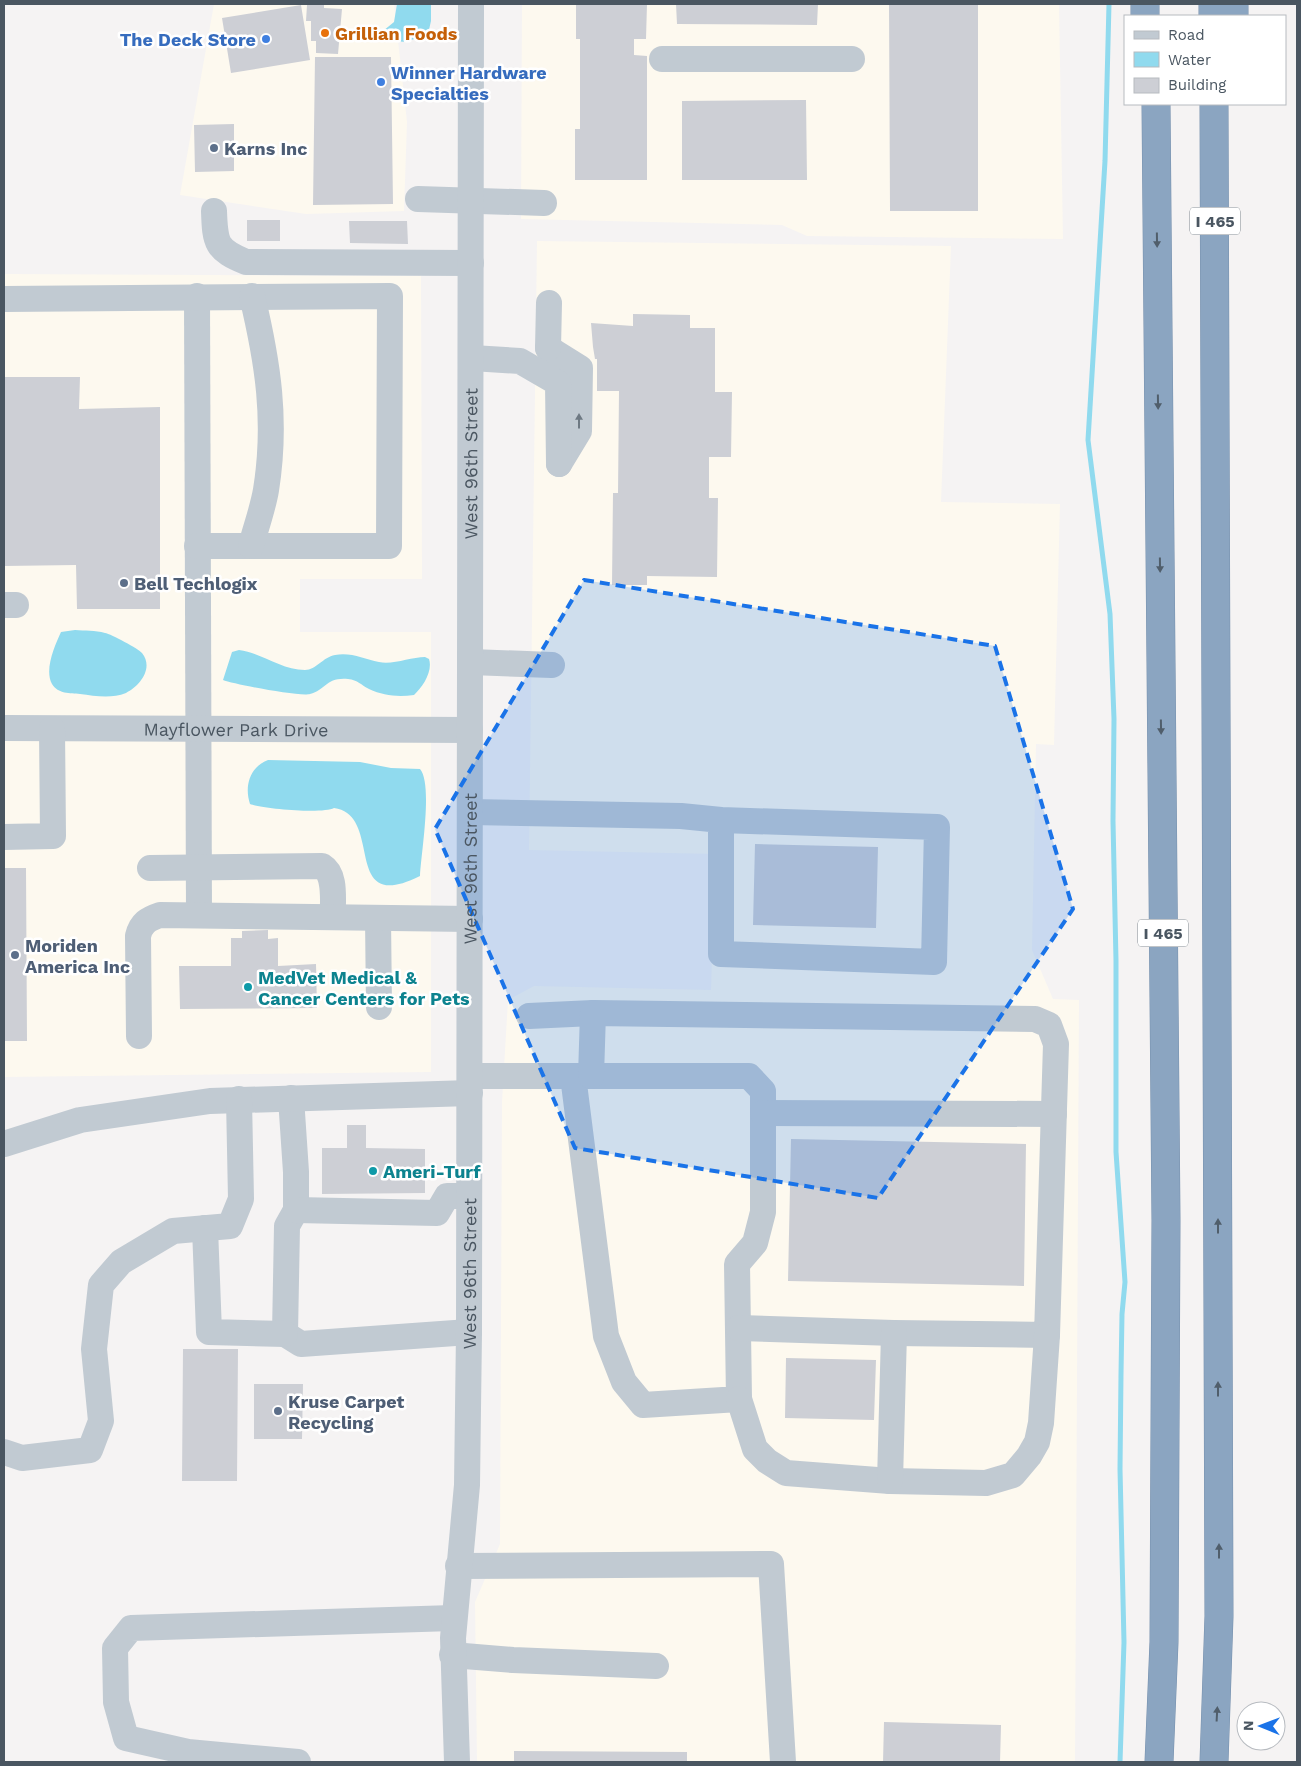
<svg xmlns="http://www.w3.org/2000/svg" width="1301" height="1766" font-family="'Work Sans',sans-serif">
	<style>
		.commercial { fill: #fdf9ef }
		.water { fill: #90daee }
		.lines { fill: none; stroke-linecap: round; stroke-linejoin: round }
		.stream { stroke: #90daee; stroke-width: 5 }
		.building { fill: #cdcfd5 }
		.highway-casing { stroke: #7690ad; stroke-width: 29 }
		.minor { stroke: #c1cad2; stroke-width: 26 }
		.highway { stroke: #8ba5c1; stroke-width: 28 }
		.oneway { fill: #505e6b }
		.oneway2 { fill: #6e7983 }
		.marked { fill: #1a73e8; fill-opacity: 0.2; stroke: #1a73e8; stroke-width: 4; stroke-dasharray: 10 6; stroke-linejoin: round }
		.food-dot { fill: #e8710a; stroke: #fff; stroke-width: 2 }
		.shop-dot { fill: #3f7fe0; stroke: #fff; stroke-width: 2 }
		.service-dot { fill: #5c6f8a; stroke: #fff; stroke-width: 2 }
		.culture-dot { fill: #0f9aa8; stroke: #fff; stroke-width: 2 }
		.labels { text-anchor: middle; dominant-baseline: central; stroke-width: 5; stroke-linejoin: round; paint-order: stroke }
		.shield { fill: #fff; stroke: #808990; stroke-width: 1 }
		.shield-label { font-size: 16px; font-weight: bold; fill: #4a5661 }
		.food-label { font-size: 18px; font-weight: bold; fill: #c56008; stroke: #fff; text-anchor: start }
		.shop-label { font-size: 18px; font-weight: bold; fill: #366cbe; stroke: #fff; text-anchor: end }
		.service-label { font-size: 18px; font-weight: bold; fill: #4e5e75; stroke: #fff; text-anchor: start }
		.street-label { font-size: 18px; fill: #4a5661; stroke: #fff }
		.culture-label { font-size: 18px; font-weight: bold; fill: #0d838f; stroke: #fff; text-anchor: start }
	</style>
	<rect width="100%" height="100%" fill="#f5f3f3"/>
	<!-- commercial -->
	<path class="commercial" d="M214,4H394L407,122L404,211L306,214L180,195Z
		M522,4H1059L1063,239L807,236L782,225L521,219Z
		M537,241L951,246L941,502L1060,504L1054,745L1036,744L1032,950L1053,999L1079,1000L1075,1762H477L475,1602L500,1544L502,1102L508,1000L534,986L711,990L715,854L529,850Z
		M4,274L421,276L422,579H300V632H431V1072L4,1077Z"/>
	<!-- water -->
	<path class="water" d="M397,4H431V21L428,34L406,42L370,39V34L383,31L394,22Z
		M75,630C85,631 95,630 105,633C111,634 139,649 142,653C154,668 140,686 126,693C111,699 95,696 80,694C70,693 58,694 52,684C44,670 55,645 61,632Z
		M239,650C262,653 281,670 305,670C316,670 323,657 335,655C351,652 364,659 379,662C393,665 411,657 425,657L429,659C433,671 423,687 414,695C398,697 384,696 369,689C361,685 358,680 348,679C326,677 326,690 310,694C300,697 233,684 223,680L232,652Z
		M268,760L360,762L391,768L420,769C433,784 421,854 420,876C340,916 385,815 334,808C323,814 263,809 250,804C244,786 250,767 268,760Z"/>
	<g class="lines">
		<!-- stream -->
		<path class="stream" d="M1109,4L1105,161L1088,440L1110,614L1114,719L1113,821L1116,961V1152L1125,1282L1122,1314L1121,1374L1120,1469L1124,1642L1120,1762"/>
	</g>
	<!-- building -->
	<path class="building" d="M576,4H647L646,39H634V55L647,56V180H575V129H580V39H576Z
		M676,4H818L817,25L677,24Z
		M889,4H978V211H890Z
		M301,5L310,60L231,73L222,18Z
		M307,5H324V8L342,9L338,54L316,53V41H311V21H306Z
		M315,57H391L393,204L313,205Z
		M806,100L807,180H682V101Z
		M234,124V171L195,172L194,125Z
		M247,220H280V241H247Z
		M349,221H407L408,244L350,243Z
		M633,314L690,315V328H715V392H732L731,457H709V498H718L717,577L647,576V585H612L613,493H618L619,391H597V359H595L593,347L591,323L633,326Z
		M4,377H80L79,409L160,407V609H77L76,565L4,566Z
		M755,844L878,847L876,928L753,925Z
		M4,868H26L27,1041H4Z
		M268,930V939L278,938V966L316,964L317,1008L180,1009L179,966H231V938H242V931Z
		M347,1125H366V1148L425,1149V1193L322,1194V1148H347Z
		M791,1139L1026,1144L1024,1286L788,1281Z
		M183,1349H238L237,1481H182Z
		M786,1358L876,1360L874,1420L785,1418Z
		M254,1384H303L302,1439H254Z
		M884,1722L1001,1725L1000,1762H883Z
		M514,1751L687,1752V1762H514Z"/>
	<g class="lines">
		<defs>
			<path id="highway" d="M1145,4V16
				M1213,4V16
				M1234,16V4
				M1156,104L1166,1220L1164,1642L1159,1762
				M1214,1762L1219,1616L1214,104"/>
		</defs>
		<!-- highway casing -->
		<use href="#highway" class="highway-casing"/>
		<!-- minor -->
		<g class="minor">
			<path d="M662,59H852"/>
			<path d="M418,199L544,203"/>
			<path d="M214,211C215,243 216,250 246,262L471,263"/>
			<path d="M197,296L199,915"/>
			<path d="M4,299L390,296L389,546H197"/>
			<path d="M548,348L580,368L579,431L559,464"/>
			<path d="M548,348L549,303"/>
			<path d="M472,358L520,361L558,383L559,464"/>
			<path d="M251,546C256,527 263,508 266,490C277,421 268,363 252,296"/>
			<path d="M4,605H16"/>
			<path d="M471,662L552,665"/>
			<path id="s1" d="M4,728L470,730"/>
			<path d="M471,812L681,816L721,820V954L934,962L937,827L721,820"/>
			<path d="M4,837L53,836L52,729"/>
			<path d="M150,868L322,866C337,875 332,901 333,917"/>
			<path d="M378,918L379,1007"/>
			<path d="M529,1016L593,1013"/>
			<path d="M139,1036L138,936C141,923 148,919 160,915L470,919"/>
			<path d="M470,1076H749L763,1091V1212L755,1243L737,1264L739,1399L643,1405L624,1382L606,1336L573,1076"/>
			<path d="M591,1076L593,1013L1035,1019L1049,1025L1056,1044L1047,1335L894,1333L739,1328"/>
			<path d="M291,1098L296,1172V1210L287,1226L285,1334L301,1344L469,1332"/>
			<path d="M763,1113L1054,1114"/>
			<path d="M4,1144L80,1120L210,1101L470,1093"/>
			<path d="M296,1210L437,1213L447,1196H469"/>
			<path d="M205,1228L209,1332L285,1334"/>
			<path d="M739,1399L755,1449L767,1461L786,1473L890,1481L986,1483L1013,1475L1029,1456L1037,1442L1041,1423L1047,1335"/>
			<path d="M4,1452L22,1458L90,1450L101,1421L94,1349L101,1285L121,1262L173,1231L230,1226L241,1199L239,1099"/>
			<path d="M890,1481L894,1333"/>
			<path d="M458,1566L771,1564L783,1762"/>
			<path d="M452,1655L513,1660L656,1666"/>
			<path d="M298,1762L188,1752L126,1738L116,1702L115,1648L131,1628L453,1618"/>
			<path id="s2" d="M457,1762L453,1638L467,1485L469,1332L471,4"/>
		</g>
		<!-- highway -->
		<use href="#highway" class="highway"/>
	</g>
	<!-- one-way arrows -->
	<defs><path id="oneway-solid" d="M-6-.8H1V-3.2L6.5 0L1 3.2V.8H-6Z" transform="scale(1.25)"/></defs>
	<g class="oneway">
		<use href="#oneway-solid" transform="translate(1157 240) rotate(89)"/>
		<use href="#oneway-solid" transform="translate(1158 402) rotate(89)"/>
		<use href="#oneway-solid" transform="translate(1160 565) rotate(89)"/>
		<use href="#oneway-solid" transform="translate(1161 727) rotate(89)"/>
		<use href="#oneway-solid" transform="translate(1218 1226) rotate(-90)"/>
		<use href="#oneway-solid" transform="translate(1218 1389) rotate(-90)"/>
		<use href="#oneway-solid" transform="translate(1219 1551) rotate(-90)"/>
		<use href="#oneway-solid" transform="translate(1217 1714) rotate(-87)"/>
	</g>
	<use class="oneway2" href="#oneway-solid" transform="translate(579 421) rotate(-90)"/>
	<!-- marked area -->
	<path class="marked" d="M584,580L995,646L1073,909L878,1198L575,1148L435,829Z"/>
	<!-- markers -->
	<circle class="food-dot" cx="325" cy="33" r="5"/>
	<g class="shop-dot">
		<circle cx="266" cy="39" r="5"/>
		<circle cx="381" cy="82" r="5"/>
	</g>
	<g class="service-dot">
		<circle cx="214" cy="148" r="5"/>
		<circle cx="124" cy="583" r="5"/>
		<circle cx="15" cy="955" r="5"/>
		<circle cx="278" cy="1411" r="5"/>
	</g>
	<g class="culture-dot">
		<circle cx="248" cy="987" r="5"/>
		<circle cx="373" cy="1171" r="5"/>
	</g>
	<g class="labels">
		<!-- shield labels -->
		<g class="shield">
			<rect x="1190" y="207.5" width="50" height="27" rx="4"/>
			<rect x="1138" y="919.5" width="50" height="27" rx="4"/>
		</g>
		<g class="shield-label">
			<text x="1215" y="221">I 465</text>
			<text x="1163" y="933">I 465</text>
		</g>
		<!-- food labels -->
		<g class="food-label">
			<text x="335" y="33">Grillian Foods</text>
		</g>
		<!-- shop labels -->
		<g class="shop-label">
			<text x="256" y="39">The Deck Store</text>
			<text x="391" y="72" text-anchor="start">Winner Hardware<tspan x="391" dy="21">Specialties</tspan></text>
		</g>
		<!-- service labels -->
		<g class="service-label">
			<text x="224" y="148">Karns Inc</text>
			<text x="134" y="583">Bell Techlogix</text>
			<text x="25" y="945">Moriden<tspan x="25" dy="21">America Inc</tspan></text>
			<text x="288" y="1401">Kruse Carpet<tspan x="288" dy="21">Recycling</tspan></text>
		</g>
		<!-- street labels -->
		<g class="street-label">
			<text stroke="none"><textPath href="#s2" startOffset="1299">West 96th Street</textPath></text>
			<text stroke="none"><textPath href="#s1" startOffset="232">Mayflower Park Drive</textPath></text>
			<text stroke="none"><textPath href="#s2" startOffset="894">West 96th Street</textPath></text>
			<text stroke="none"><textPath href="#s2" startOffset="489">West 96th Street</textPath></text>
		</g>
		<!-- culture labels -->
		<g class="culture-label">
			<text x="258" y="977">MedVet Medical &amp;<tspan x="258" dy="21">Cancer Centers for Pets</tspan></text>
			<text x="383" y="1171">Ameri-Turf</text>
		</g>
	</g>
	<!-- border -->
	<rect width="1301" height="1766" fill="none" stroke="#4a5661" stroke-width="10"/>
	<!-- legend -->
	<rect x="1124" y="15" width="162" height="90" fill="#ffffff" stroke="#b7bbc0"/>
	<rect x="1134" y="31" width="25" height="8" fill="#c1cad2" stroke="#b7bbc0"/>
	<text x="1168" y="40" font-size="15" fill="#4a5661">Road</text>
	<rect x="1134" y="52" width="25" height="15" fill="#90daee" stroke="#b7bbc0"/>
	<text x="1168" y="65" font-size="15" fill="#4a5661">Water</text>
	<rect x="1134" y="78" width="25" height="15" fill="#cdcfd5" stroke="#b7bbc0"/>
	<text x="1168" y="90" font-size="15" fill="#4a5661">Building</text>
	<!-- north arrow -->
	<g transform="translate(1261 1726) rotate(271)"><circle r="24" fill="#ffffff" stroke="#b7bbc0"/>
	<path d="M0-4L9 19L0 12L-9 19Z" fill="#1a73e8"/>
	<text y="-8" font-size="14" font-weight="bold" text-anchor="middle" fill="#4a5661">N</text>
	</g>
</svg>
